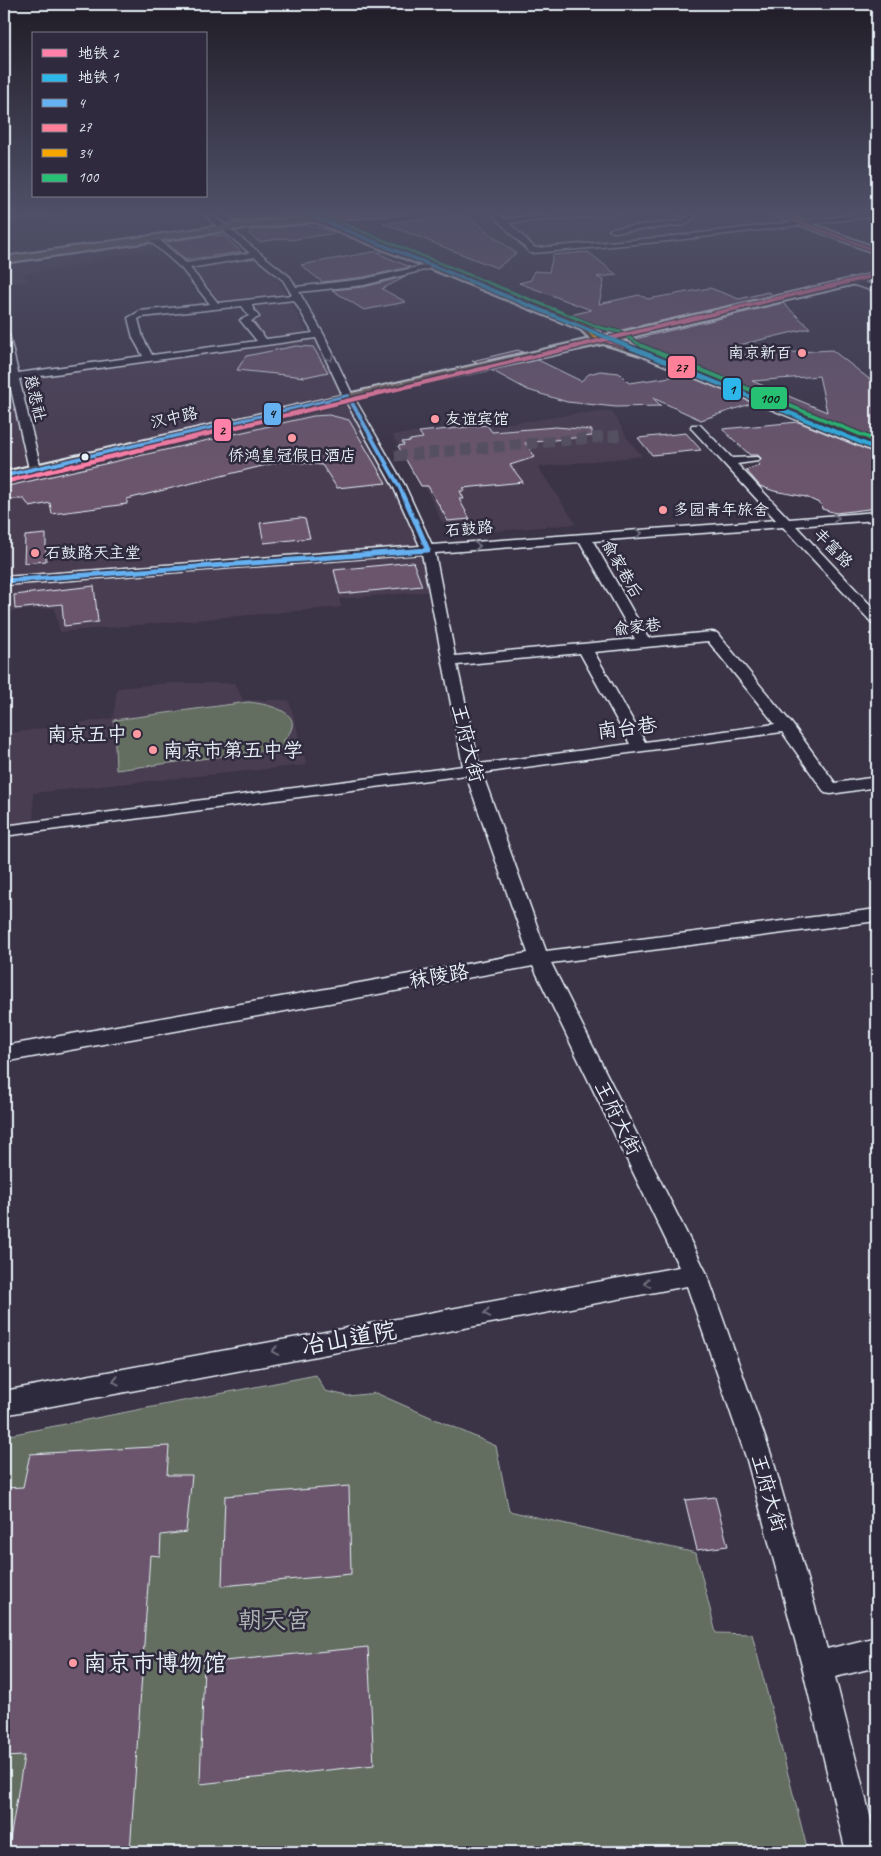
<svg xmlns="http://www.w3.org/2000/svg" width="881" height="1856" font-family="Caveat,'LXGW WenKai TC',sans-serif">
	<style>
		.built { fill: #493d51 }
		.green { fill: #646d61; stroke: #a6afac }
		.building { fill: #6a556c; stroke: #e8f1f8; fill-rule: evenodd }
		.lines { fill: none; stroke-linecap: round; stroke-linejoin: round }
		.minor-tunnel { stroke: #555061; stroke-width: 11; stroke-dasharray: 11 5.5; stroke-linecap: butt }
		.minor-casing { stroke: #e8f1f8; stroke-width: 3 }
		.major-casing { stroke: #e8f1f8; stroke-width: 4 }
		.minor { fill: #2f2a3d; fill-rule: evenodd }
		.major { fill: #776864; fill-rule: evenodd }
		.bus-1-far1-casing { stroke: #2f2a3d; stroke-width: 6 }
		.bus-1-casing { stroke: #2f2a3d; stroke-width: 8 }
		.bus-2-far1-casing { stroke: #2f2a3d; stroke-width: 5 }
		.bus-2-casing { stroke: #2f2a3d; stroke-width: 6 }
		.bus-3-casing { stroke: #2f2a3d; stroke-width: 5 }
		.bus-4-far1-casing { stroke: #2f2a3d; stroke-width: 5 }
		.bus-4-casing { stroke: #2f2a3d; stroke-width: 6 }
		.bus-1-far1 { stroke: #66b1f2; stroke-width: 4 }
		.bus-1 { stroke: #66b1f2; stroke-width: 5 }
		.bus-2-far1 { stroke: #ff8098; stroke-width: 3 }
		.bus-2 { stroke: #ff8098; stroke-width: 4 }
		.bus-3 { stroke: #f7a600; stroke-width: 3 }
		.bus-4-far1 { stroke: #26c172; stroke-width: 3 }
		.bus-4 { stroke: #26c172; stroke-width: 4 }
		.metro-1-far1-casing { stroke: #2f2a3d; stroke-width: 5.5 }
		.metro-1-casing { stroke: #2f2a3d; stroke-width: 7 }
		.metro-2-far1-casing { stroke: #2f2a3d; stroke-width: 5.5 }
		.metro-2-casing { stroke: #2f2a3d; stroke-width: 7 }
		.metro-1-far1 { stroke: #ff80a8; stroke-width: 4 }
		.metro-1 { stroke: #ff80a8; stroke-width: 4.5 }
		.metro-2-far1 { stroke: #2db6ea; stroke-width: 4 }
		.metro-2 { stroke: #2db6ea; stroke-width: 4.5 }
		.oneway { stroke: #70707e }
		.poi-dot { fill: #ff9aa2; stroke: #2f2a3d; stroke-width: 2 }
		.bus-dot { fill: #e8f1f8; stroke: #2f2a3d; stroke-width: 2 }
		.labels { text-anchor: middle; dominant-baseline: central; stroke-width: 5; stroke-linejoin: round; paint-order: stroke }
		.far-poi-label { font-size: 16px; fill: #e8f1f8; stroke: #2f2a3d; text-anchor: start }
		.far-street-label { font-size: 16px; fill: #e8f1f8; stroke: #2f2a3d }
		.street-label { font-size: 20px; fill: #e8f1f8; stroke: #2f2a3d }
		.poi-label { font-size: 20px; fill: #e8f1f8; stroke: #2f2a3d; text-anchor: end }
		.near-street-label { font-size: 24px; fill: #e8f1f8; stroke: #2f2a3d }
		.near-park-label { font-size: 24px; fill: #adb6b4; stroke: #2f2a3d }
		.near-poi-label { font-size: 24px; fill: #e8f1f8; stroke: #2f2a3d; text-anchor: start }
		.line-badge { stroke: #2f2a3d; stroke-width: 2 }
		.pale-badge-label { font-size: 14px; text-anchor: middle; font-weight: bold; fill: #111 }
	</style>
	<rect width="100%" height="100%" fill="#3b3346"/>
	<filter id="ink" filterUnits="userSpaceOnUse"><feTurbulence type="fractalNoise" baseFrequency=".02" numOctaves="2"/><feDisplacementMap in="SourceGraphic" scale="10" xChannelSelector="R" yChannelSelector="G"/><feConvolveMatrix kernelMatrix="1 2 1 2 8 2 1 2 1" color-interpolation-filters="sRGB"/></filter>
	<g filter="url(#ink)">
		<!-- built -->
		<path class="built" d="M492,210H877V214L668,239L533,251Z
			M213,232L223,233L279,281L308,335L261,340L245,320L254,317L246,304L217,307L163,248L90,259L91,263L24,274L28,281L4,284V263Z
			M319,335L399,486L436,591L339,599L342,607L60,632L54,608L4,612V378Z
			M612,411L628,439L642,456L538,467L576,524L475,533L457,530L442,522L424,485L392,435L538,420L574,414Z
			M170,683H235L243,700H289L307,765L33,793L34,826L4,831V734L113,718L117,688Z"/>
		<!-- green -->
		<path class="green" d="M4,210H76L11,221L77,213L4,222Z
			M248,702C269,704 311,713 283,741L292,740L293,747L116,770L114,720Z
			M316,1375L325,1391L348,1396L376,1393L496,1446L509,1511L696,1553L716,1633L752,1634L808,1852H4V1436Z"/>
		<!-- building -->
		<path class="building" d="M221,210H287L294,214L238,222L234,221Z
			M465,214L516,253L497,268L383,223Z
			M305,225L326,229L336,233L290,240L286,238L259,242L249,234L251,230Z
			M212,235L224,236L241,252L186,260L166,242Z
			M372,252H381L382,255L410,267L364,277L322,282L301,265Z
			M588,252L617,275L597,277L604,280L599,304L639,295L648,299L710,288L739,299L768,292L774,295L604,334L590,322L571,315L591,310L519,283L531,280L534,271L549,272L553,255Z
			M407,276L382,289L406,302L364,310L332,290L364,287Z
			M783,303L810,328L731,347L732,356L832,350L877,385V441L649,347L627,341ZM819,376L827,412L752,381Z
			M296,346L313,347L328,372L305,377L237,370L246,356Z
			M518,350L523,352L476,363L472,361Z
			M538,360L581,381L589,374L600,371L619,373L629,383L685,375L753,403L701,420L653,398L661,406L616,407L567,402L528,390L491,370Z
			M329,415L349,420L386,483L337,488L322,465L283,461L127,499V504L52,514L50,503L30,507L24,499H4V487L313,416Z
			M798,422L877,454V508L836,513L822,509L821,504L806,497L774,491L760,486L746,470L760,465L758,463L761,458L758,455H750L722,429Z
			M487,425L492,432L556,427L592,430V436L525,443L535,457L510,465L523,482L463,488L465,491H460L464,499H459L470,519L448,521L428,486H421L398,446L404,445L402,442L411,441L410,440L423,438L419,432Z
			M686,433L701,450L652,455L638,438Z
			M300,518L305,519L310,538L264,543L260,523Z
			M46,534V561L24,563L25,536Z
			M413,562L422,586L340,594L334,570Z
			M94,586L98,622L64,626L62,604L15,609L14,595Z
			M169,1446L167,1475H192L186,1532L161,1535L160,1556L150,1555L130,1852H8L24,1756L4,1757V1488L23,1487L30,1454Z
			M349,1486L351,1574L222,1586L225,1496Z
			M715,1497L728,1546L697,1550L685,1500Z
			M368,1647L374,1765L200,1784L204,1663Z"/>
		<g class="lines">
			<!-- minor-tunnel -->
			<path class="minor-tunnel" d="M395,456L624,435"/>
			<defs>
				<path id="minor" d="M198,210H206L290,277L296,287L364,279L436,263V267L364,285L299,292L324,335L353,396L405,486L432,545L776,520L692,429L691,427L692,425H700L732,458L758,457L760,459L758,461L737,464L789,519L877,512V520L796,526L877,612V624L872,623L783,527L593,541L648,638L712,632L717,633L792,724L835,783L877,777V787L831,794L825,793L782,732L482,773L546,951L877,909V921L551,963L707,1274L773,1460L827,1649L877,1637V1667L835,1677L877,1843V1852H846L802,1666L747,1460L687,1286L4,1415V1391L679,1267L533,966L4,1062V1046L528,953L466,775L4,836V826L463,766L422,554L4,585V577L420,546L393,486L343,396L316,338L19,379L41,469L35,472L29,469L9,380L4,381V375L8,374L4,354V331L9,334L18,373L143,356L133,338L128,318L140,311L210,304L181,268L149,240V236H155L186,263L250,253ZM255,257L283,280L292,295L218,303L190,268ZM294,300L313,333L266,339L251,321L259,317L251,305ZM242,306L249,316L240,320L257,341L152,355L143,338L138,319L142,317ZM580,542L635,639L455,656L435,553ZM708,641L775,724L645,742L594,652ZM580,653L630,744L479,764L457,665Z
					M488,210H496L505,219L613,210H642L638,212L509,223L535,248L668,237L877,212V216L668,241L533,253H530Z
					M675,210H685L696,216L685,225L613,232L609,230L613,228L683,221L687,217Z
					M854,279L877,286V292L851,284L850,282Z"/>
				<path id="major" d="M289,210C302,209 309,216 319,215C349,215 379,210 410,210L405,213L329,220L589,324L604,336L877,273V279L639,335L620,341L648,349L877,443V452L640,355L603,344L348,400L4,480V472L590,339L581,330L315,222L232,230L4,263V257L232,224L303,217Z
					M761,210H774L877,248V254Z"/>
			</defs>
			<!-- minor casing -->
			<use href="#minor" class="minor-casing"/>
			<!-- major casing -->
			<use href="#major" class="major-casing"/>
			<!-- minor -->
			<use href="#minor" class="minor"/>
			<!-- major -->
			<use href="#major" class="major"/>
			<defs>
				<path id="bus-1-far1" d="M4,476L348,396L399,486L415,522"/>
				<path id="bus-1" d="M4,581L428,550L415,520"/>
				<path id="bus-2-far1" d="M405,210L316,219L585,327L596,338L627,347
					M766,210L877,251"/>
				<path id="bus-2" d="M623,346L644,352L877,448"/>
				<path id="bus-3" d="M294,210L585,327L593,336L606,340L877,276"/>
				<path id="bus-4-far1" d="M309,210L598,327L620,332L644,347"/>
				<path id="bus-4" d="M642,346L877,441"/>
			</defs>
			<!-- bus-1-far1 casing -->
			<use href="#bus-1-far1" class="bus-1-far1-casing"/>
			<!-- bus-1 casing -->
			<use href="#bus-1" class="bus-1-casing"/>
			<!-- bus-2-far1 casing -->
			<use href="#bus-2-far1" class="bus-2-far1-casing"/>
			<!-- bus-2 casing -->
			<use href="#bus-2" class="bus-2-casing"/>
			<!-- bus-3 casing -->
			<use href="#bus-3" class="bus-3-casing"/>
			<!-- bus-4-far1 casing -->
			<use href="#bus-4-far1" class="bus-4-far1-casing"/>
			<!-- bus-4 casing -->
			<use href="#bus-4" class="bus-4-casing"/>
			<!-- bus-1-far1 -->
			<use href="#bus-1-far1" class="bus-1-far1"/>
			<!-- bus-1 -->
			<use href="#bus-1" class="bus-1"/>
			<!-- bus-2-far1 -->
			<use href="#bus-2-far1" class="bus-2-far1"/>
			<!-- bus-2 -->
			<use href="#bus-2" class="bus-2"/>
			<!-- bus-3 -->
			<use href="#bus-3" class="bus-3"/>
			<!-- bus-4-far1 -->
			<use href="#bus-4-far1" class="bus-4-far1"/>
			<!-- bus-4 -->
			<use href="#bus-4" class="bus-4"/>
			<defs>
				<path id="metro-1-far1" d="M573,347L877,275"/>
				<path id="metro-1" d="M4,482L578,346"/>
				<path id="metro-2-far1" d="M297,210L630,347"/>
				<path id="metro-2" d="M627,346L877,449"/>
			</defs>
			<!-- metro-1-far1 casing -->
			<use href="#metro-1-far1" class="metro-1-far1-casing"/>
			<!-- metro-1 casing -->
			<use href="#metro-1" class="metro-1-casing"/>
			<!-- metro-2-far1 casing -->
			<use href="#metro-2-far1" class="metro-2-far1-casing"/>
			<!-- metro-2 casing -->
			<use href="#metro-2" class="metro-2-casing"/>
			<!-- metro-1-far1 -->
			<use href="#metro-1-far1" class="metro-1-far1"/>
			<!-- metro-1 -->
			<use href="#metro-1" class="metro-1"/>
			<!-- metro-2-far1 -->
			<use href="#metro-2-far1" class="metro-2-far1"/>
			<!-- metro-2 -->
			<use href="#metro-2" class="metro-2"/>
		</g>
		<!-- one-way arrows -->
		<defs><path id="oneway-chevron" d="M-2-3.5L2.5 0L-2 3.5" fill="none" stroke-width="1.6" stroke-linecap="round" stroke-linejoin="round" transform="scale(1.25)"/></defs>
		<g class="oneway">
			<use href="#oneway-chevron" transform="translate(330 358) rotate(64)"/>
			<use href="#oneway-chevron" transform="translate(836 518) rotate(-4)"/>
			<use href="#oneway-chevron" transform="translate(639 533) rotate(-4)"/>
			<use href="#oneway-chevron" transform="translate(477 546) rotate(-5)"/>
			<use href="#oneway-chevron" transform="translate(647 1283) rotate(169)"/>
			<use href="#oneway-chevron" transform="translate(487 1313) rotate(169)"/>
			<use href="#oneway-chevron" transform="translate(275 1351) rotate(170)"/>
			<use href="#oneway-chevron" transform="translate(116 1381) rotate(169)"/>
		</g>
	</g>
	<!-- sky -->
	<linearGradient id="sky" x2="0" y2="1"><stop stop-color="#201c26"/><stop offset="0.45" stop-color="#4f5068"/><stop offset="1" stop-color="#4f5068" stop-opacity="0"/></linearGradient>
	<rect width="881" height="470" fill="url(#sky)"/>
	<!-- markers -->
	<g class="poi-dot">
		<circle cx="802" cy="353" r="5"/>
		<circle cx="435" cy="419" r="5"/>
		<circle cx="292" cy="438" r="5"/>
		<circle cx="663" cy="510" r="5"/>
		<circle cx="35" cy="553" r="5"/>
		<circle cx="137" cy="734" r="5"/>
		<circle cx="153" cy="750" r="5"/>
		<circle cx="73" cy="1663" r="5"/>
	</g>
	<circle class="bus-dot" cx="85" cy="457" r="4.5"/>
	<g class="labels">
		<!-- far-poi labels -->
		<g class="far-poi-label">
			<text x="792" y="353" text-anchor="end">南京新百</text>
			<text x="445" y="419">友谊宾馆</text>
			<text x="292" y="456" text-anchor="middle">侨鸿皇冠假日酒店</text>
			<text x="673" y="510">多园青年旅舍</text>
			<text x="45" y="553">石鼓路天主堂</text>
		</g>
		<!-- far-street labels -->
		<g class="far-street-label">
			<text transform="translate(35 398) rotate(77)">慈悲社</text>
			<text transform="translate(174 418) rotate(-13)">汉中路</text>
			<text transform="translate(469 529) rotate(-5)">石鼓路</text>
			<text transform="translate(833 548) rotate(46)">丰富路</text>
			<text transform="translate(622 569) rotate(61)">俞家巷后</text>
			<text transform="translate(637 627) rotate(-6)">俞家巷</text>
		</g>
		<!-- street labels -->
		<g class="street-label">
			<text transform="translate(627 728) rotate(-7)">南台巷</text>
			<text transform="translate(468 743) rotate(76)">王府大街</text>
			<text transform="translate(439 976) rotate(-10)">秣陵路</text>
			<text transform="translate(618 1118) rotate(64)">王府大街</text>
			<text transform="translate(769 1493) rotate(74)">王府大街</text>
		</g>
		<!-- poi labels -->
		<g class="poi-label">
			<text x="127" y="734">南京五中</text>
			<text x="163" y="750" text-anchor="start">南京市第五中学</text>
		</g>
		<!-- near-street labels -->
		<g class="near-street-label">
			<text transform="translate(349 1338) rotate(-10)">冶山道院</text>
		</g>
		<!-- near-park labels -->
		<g class="near-park-label">
			<text x="274" y="1620">朝天宫</text>
		</g>
		<!-- near-poi labels -->
		<g class="near-poi-label">
			<text x="83" y="1663">南京市博物馆</text>
		</g>
	</g>
	<g class="line-badge">
		<rect x="667" y="355" width="29" height="24" rx="5" fill="#ff8098"/>
		<rect x="722" y="377" width="20" height="24" rx="5" fill="#2db6ea"/>
		<rect x="750" y="386" width="38" height="24" rx="5" fill="#26c172"/>
		<rect x="263" y="402" width="19" height="24" rx="5" fill="#66b1f2"/>
		<rect x="213" y="418" width="19" height="24" rx="5" fill="#ff80a8"/>
	</g>
	<g class="pale-badge-label">
		<text x="681" y="372">27</text>
		<text x="732" y="394">1</text>
		<text x="769" y="403">100</text>
		<text x="272" y="418">4</text>
		<text x="222" y="435">2</text>
	</g>
	<!-- margin -->
	<rect width="881" height="1856" fill="none" stroke="#2f2a3d" stroke-width="20"/>
	<rect x="10" y="10" width="861" height="1836" fill="none" stroke="#e8f1f8" stroke-width="2" filter="url(#ink)"/>
	<!-- legend -->
	<rect x="32" y="32" width="175" height="165" fill="#2f2a3d" stroke="#797a88"/>
	<rect x="42" y="49" width="25" height="8" fill="#ff80a8" stroke="#797a88"/>
	<text x="78" y="58" font-size="15" fill="#e8f1f8">地铁 2</text>
	<rect x="42" y="74" width="25" height="8" fill="#2db6ea" stroke="#797a88"/>
	<text x="78" y="82" font-size="15" fill="#e8f1f8">地铁 1</text>
	<rect x="42" y="99" width="25" height="8" fill="#66b1f2" stroke="#797a88"/>
	<text x="78" y="108" font-size="15" fill="#e8f1f8">4</text>
	<rect x="42" y="124" width="25" height="8" fill="#ff8098" stroke="#797a88"/>
	<text x="78" y="132" font-size="15" fill="#e8f1f8">27</text>
	<rect x="42" y="149" width="25" height="8" fill="#f7a600" stroke="#797a88"/>
	<text x="78" y="158" font-size="15" fill="#e8f1f8">34</text>
	<rect x="42" y="174" width="25" height="8" fill="#26c172" stroke="#797a88"/>
	<text x="78" y="182" font-size="15" fill="#e8f1f8">100</text>
</svg>
